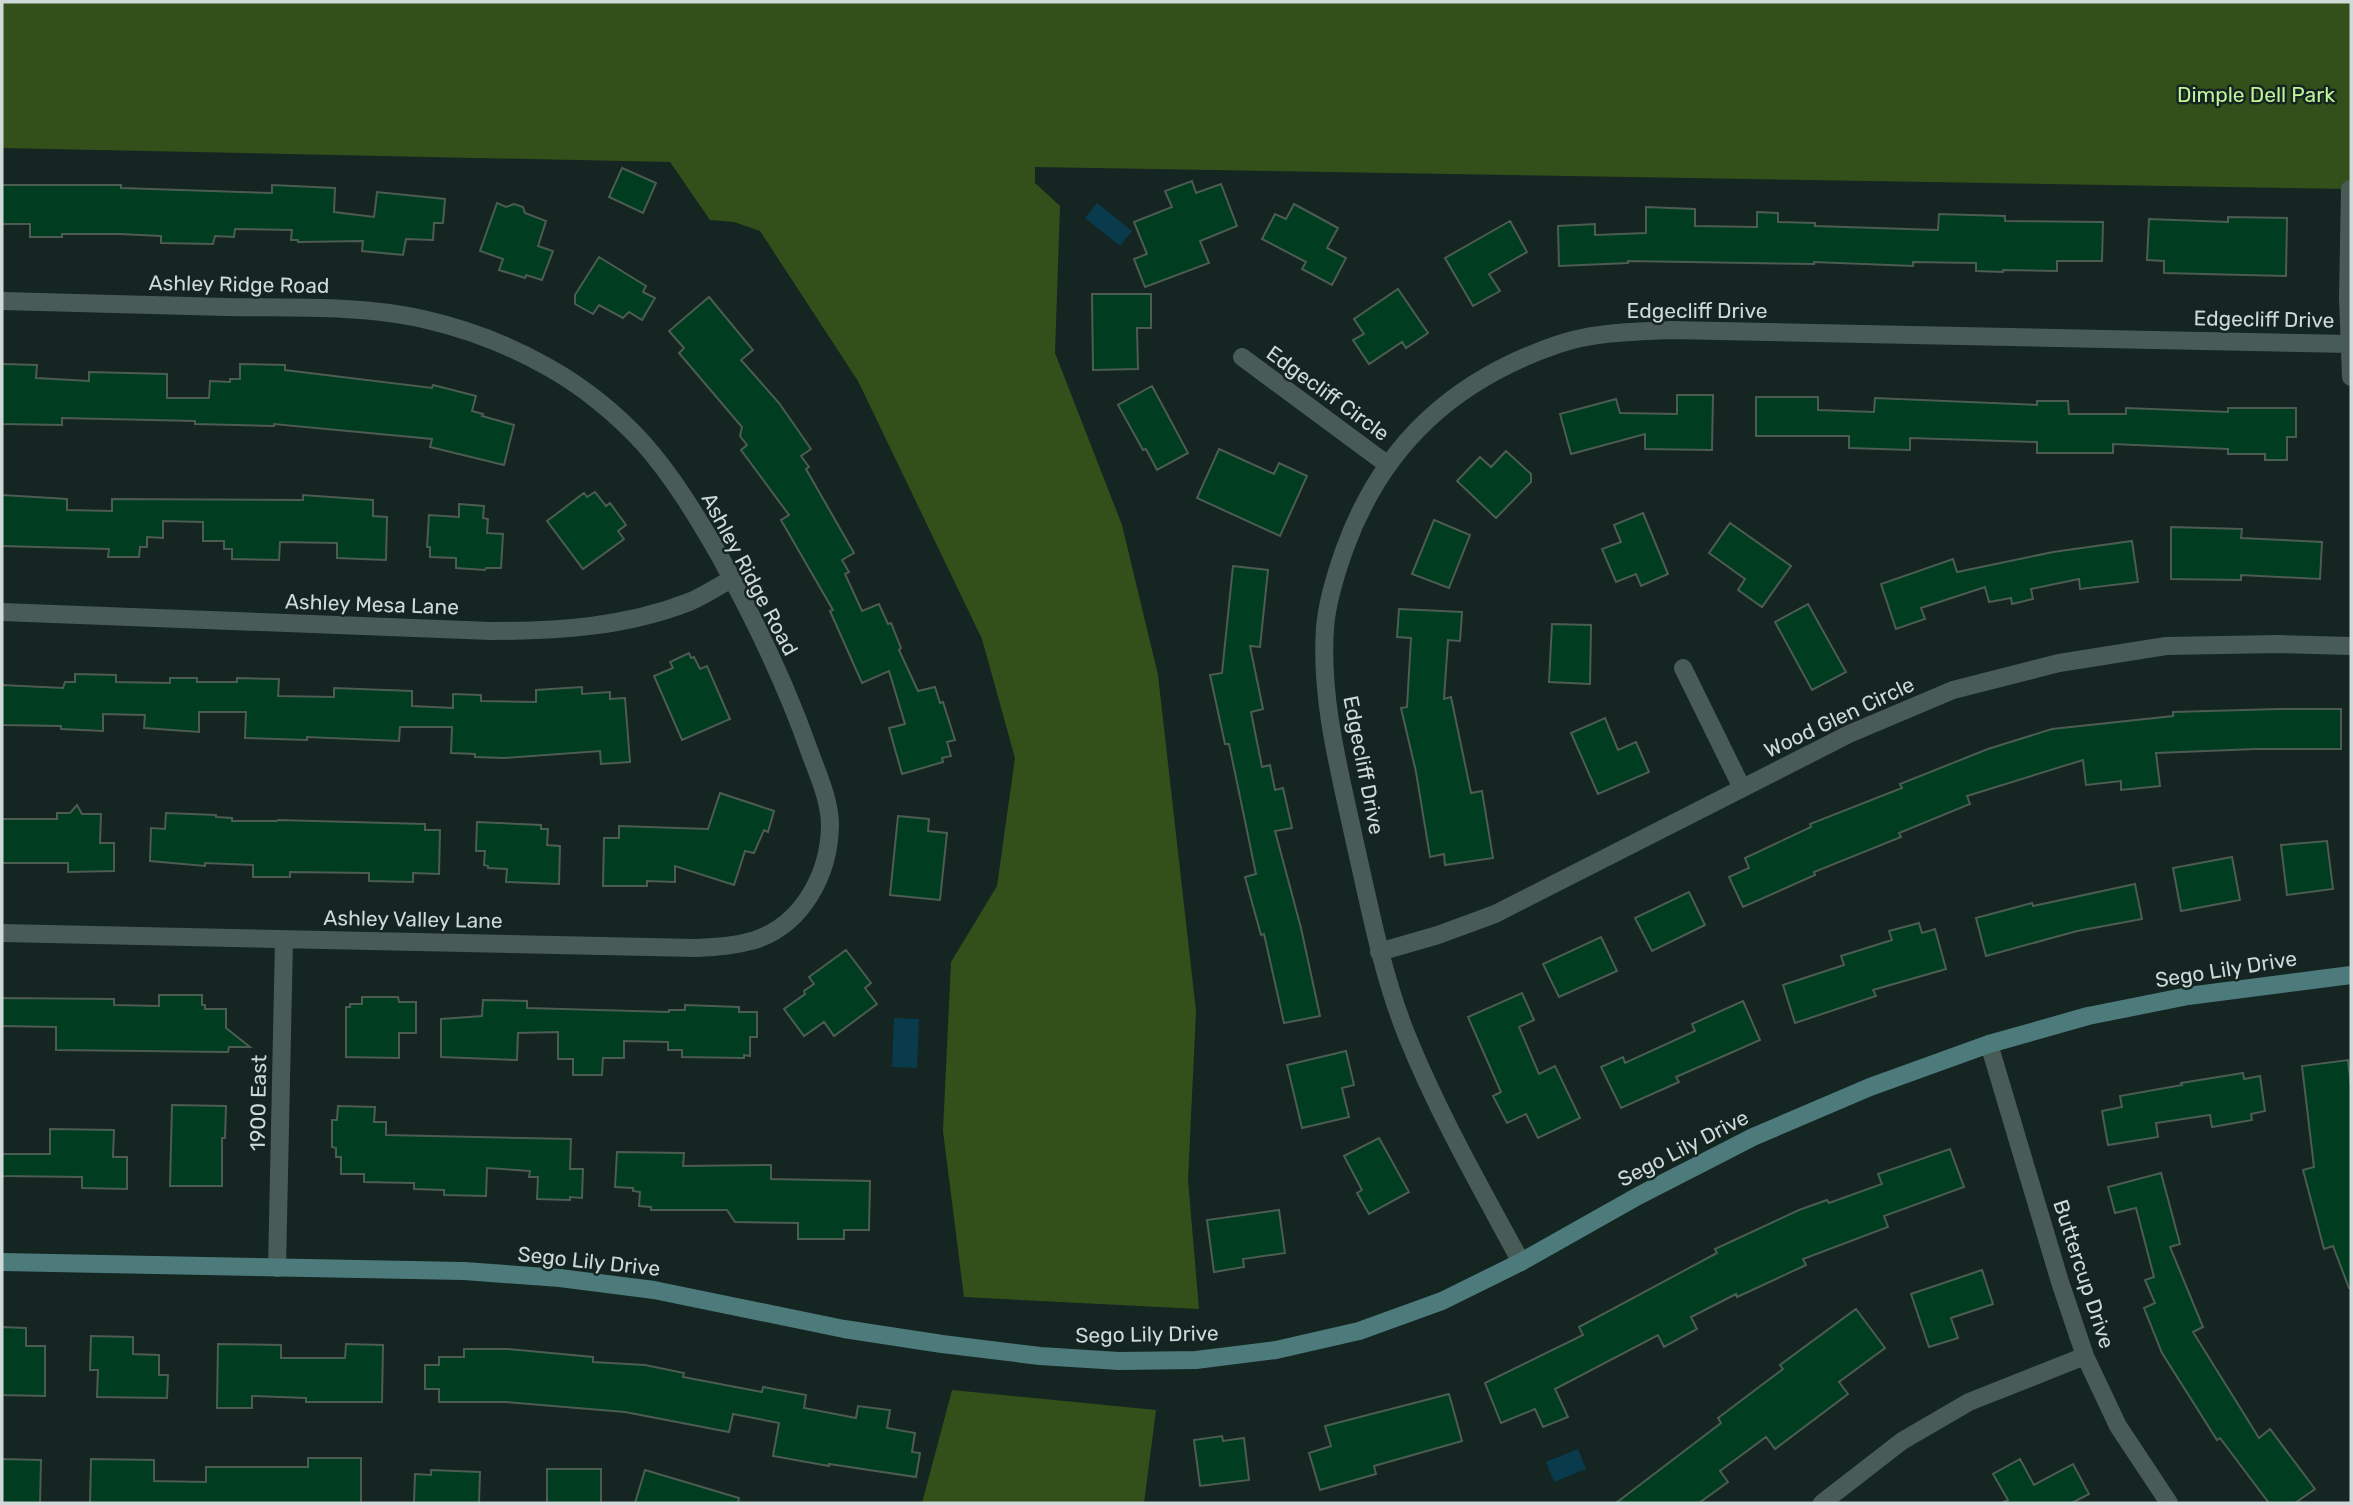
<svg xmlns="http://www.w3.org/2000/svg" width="2353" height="1505" font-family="Rubik,sans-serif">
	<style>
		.green { fill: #34501a }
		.water { fill: #0a3b4d }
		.building { fill: #003c20; stroke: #4d5c52; stroke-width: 2 }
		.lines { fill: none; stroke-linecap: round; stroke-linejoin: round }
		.street { stroke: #485b57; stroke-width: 18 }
		.secondary { stroke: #4d7b7c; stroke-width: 18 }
		.labels { text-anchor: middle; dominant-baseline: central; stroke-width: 5; stroke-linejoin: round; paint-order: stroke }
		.park-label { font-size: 21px; fill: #c1f39a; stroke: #142522 }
		.street-label { font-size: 21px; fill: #cfd9d7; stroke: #142522 }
	</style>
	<rect width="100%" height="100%" fill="#142522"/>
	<!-- green -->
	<path class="green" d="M2,2H2351V189L1035,167V183L1060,206L1055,353L1122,525L1158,675L1196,1011L1188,1180L1199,1309L964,1297L943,1131L951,962L997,886L1015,758L982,639L858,381L760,231L734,222L710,220L670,162L2,148Z
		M952,1390L1156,1410L1144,1503H922Z"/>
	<!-- water -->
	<path class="water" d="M1097,203L1132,231L1120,246L1085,218Z
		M894,1018L919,1019L917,1068L892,1067Z
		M1578,1449L1586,1469L1554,1482L1546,1462Z"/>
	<!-- building -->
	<path class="building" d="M622,168L656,183L643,213L609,197Z
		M1192,181L1196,193L1221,184L1237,226L1200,241L1209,263L1145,287L1134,259L1147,254L1134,222L1172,207L1165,191Z
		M2,185H121V188L272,193V185L335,188L334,212L374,217L377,192L445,199L443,223H434L433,240L406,239L403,255L362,251L363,241L298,242V240H291L292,230L235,229L234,237L215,236L213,244L161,243V236L120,234H62V237H30V224H2Z
		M497,203L506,207L514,204L523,207L525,213L546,221L538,246L553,251L542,280L526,275L525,278L499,270L503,259L480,251Z
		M1294,204L1338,228L1327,248L1346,258L1332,285L1302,269L1306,262L1262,239L1275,214L1286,219Z
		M1646,207L1695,209V226L1757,227V212L1778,213V222L1815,223V226L1938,230L1939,214L2005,216V221L2103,222L2102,261H2057V271L2003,270V272L1976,271V263L1913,262V266L1814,262V264L1628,261V263L1559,266L1558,226L1595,224V235L1646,233Z
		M2228,217L2287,218L2286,276L2164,273V261L2147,260L2149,219L2228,222Z
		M1510,221L1527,252L1489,274L1500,291L1473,306L1445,258Z
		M599,257L646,286L643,292L655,298L642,320L629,312L623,318L599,305L593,314L575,304V295Z
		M1398,289L1428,333L1406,348L1402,342L1369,364L1353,340L1364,334L1354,319Z
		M1092,294H1151V328H1137L1138,369L1093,370Z
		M709,297L753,350L741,360L779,403L811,449L801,456L809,467L806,469L854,553L842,560L849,572L845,574L862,611L879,604L888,624L891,623L901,648L899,650L918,691L935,687L940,703L943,702L955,740L947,742L951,756L942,758L943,762L902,774L889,728L905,724L889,671L862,683L830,611L833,610L781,520L789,515L741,450L747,445L740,436L742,427L679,353L684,348L669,331Z
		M2,364L37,365L36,378L89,381V372L167,374V398H209L210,381L230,382V379H240V364L285,365V370L432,388L433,385L476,396L472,411L483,414L482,416L514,425L504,465L430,447L432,439L274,424V426L195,424V421L62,418V425L2,424Z
		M1152,386L1188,453L1157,470L1146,449L1143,450L1118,405Z
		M1677,395H1713L1712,450L1645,449V434L1571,454L1560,414L1616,399L1620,413L1677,414Z
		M1756,397H1818V410L1874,412L1875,398L2037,405V401H2068L2069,414H2126V408L2228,412V408H2296V437H2287V460H2265V454H2228V449L2113,444V453H2037V442L1910,438V450L1849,448V436H1756Z
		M1219,449L1274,474L1279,463L1307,476L1280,536L1197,498Z
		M1506,451L1531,474V482L1496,518L1457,481L1480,457L1491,467Z
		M595,492L606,506L610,503L626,525L618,531L624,539L583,569L547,521L584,493L587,497Z
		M2,495L67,499V510L112,511V499L303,500V495L373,500V516L387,517L386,560L337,558V543L280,542L279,560L232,559V549H224V541H203V522L163,521V538L147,537V547H140L139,557H108L109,549L2,546Z
		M459,504L484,506L483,518L488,519L487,533L503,534L501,568H486L485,570L456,568V558L430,557V547H427L429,515L459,517Z
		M1643,513L1668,574L1641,586L1636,574L1616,582L1602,549L1621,542L1614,525Z
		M1434,520L1470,535L1449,588L1412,574Z
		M1730,523L1791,566L1762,607L1738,590L1745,579L1709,553Z
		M2171,527L2242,529L2241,538L2322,542L2320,579L2241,575V580L2171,579Z
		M2132,541L2138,582L2080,589L2079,579L2031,589L2033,599L2012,604L2011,598L1989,602L1985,587L1921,608L1925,619L1896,629L1881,584L1953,559L1957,572L2053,552Z
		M1233,566L1268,570L1260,647L1250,646L1263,709L1251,712L1262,767L1270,765L1275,790L1283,788L1292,828L1275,831L1301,928L1320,1016L1284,1023L1264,934L1261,935L1245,877L1256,874L1229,744H1225L1210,675L1222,673Z
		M1808,604L1846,672L1812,690L1775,622Z
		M1399,609L1462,612L1460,641L1448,640L1444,699L1451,697L1471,793L1482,791L1493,858L1445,865L1444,854L1430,857L1416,772L1401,708L1407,707L1411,638L1397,637Z
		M1552,624L1591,625L1590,684L1549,682Z
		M689,653L691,658L694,657L700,669L707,666L730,719L682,740L654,676L673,668L670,662Z
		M75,674L116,675V682L170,683V678H197V682H237V678L279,679L278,696L334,697V688L412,691V706L453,708V694L481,695V701L536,702V690L582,687V694L610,692V699L625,698L630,762L601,764L600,751L504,758L475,757V754L451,753L452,727H400L399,741L307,737V740L245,738L246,712H199V732L144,728L145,715L103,714V731L61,729V726L2,725V685L63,688L65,682H75Z
		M2279,709H2341V749H2256L2156,753L2160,786L2121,790V781L2086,785L2083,760L1967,796L1970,804L1899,833L1901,837L1814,872L1815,875L1743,907L1729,877L1749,868L1745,858L1811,827L1810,824L1902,788L1900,784L1988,749L2052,729L2173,716V712Z
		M1605,718L1618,750L1636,742L1649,772L1598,794L1571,733Z
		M720,793L774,811L768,832L764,830L754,853L745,851L734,885L675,866V882L647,881V886H603L604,838H619V826L708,829Z
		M77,805L82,814H101L100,843H114V871L68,872V863H2V819H57V813H70Z
		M166,813L216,815V817L232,818V821H277L278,820L425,824V830H440L439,874L413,873V882L369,881V873L290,872V877H253V865L205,863V866L150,861L151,828L165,829Z
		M898,816L929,819L928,831L947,833L940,900L890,895Z
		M477,822L541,825V829H548L547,845L560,846L559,884L506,882L507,869L488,868V866L484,865L485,851H476Z
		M2327,841L2333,889L2287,895L2281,845Z
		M2232,857L2240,900L2181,911L2173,868Z
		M2135,884L2142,919L2077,931L1986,956L1976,918L2032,903L2033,906Z
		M1689,892L1705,925L1652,951L1635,918Z
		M1919,923L1922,933L1935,929L1946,969L1873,990L1876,996L1795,1023L1783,985L1844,965L1841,956L1892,940L1889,931Z
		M1601,937L1617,971L1559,997L1543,964Z
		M846,950L871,983L865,988L877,1004L834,1036L824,1022L804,1036L784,1009L805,994L804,991L814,984L809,977Z
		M1522,993L1534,1020L1519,1027L1539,1074L1555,1066L1580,1118L1538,1138L1526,1114L1507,1123L1493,1096L1501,1092L1468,1017Z
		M159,995H202V1005H205V1009H226V1028L250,1047H229L228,1052L56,1050V1027L2,1026V998L114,999V1005L159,1006Z
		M362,997H398L399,1002H416V1033H399V1058L346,1057V1007H350V1004H362Z
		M483,1000L527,1001V1008L669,1012V1010H685V1005L739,1007V1012H757V1037H750V1056L744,1055V1058L682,1057V1050H668V1042L624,1041V1058H603L602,1075H573V1059H558V1032L518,1033L517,1060L441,1057V1019L482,1016Z
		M1743,1001L1760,1040L1676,1077L1679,1082L1621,1108L1601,1067L1623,1057L1625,1063L1695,1031L1692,1024Z
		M1346,1051L1354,1085L1342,1088L1349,1117L1302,1128L1287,1065Z
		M2348,1060L2351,1087V1288H2349L2333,1246L2324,1249L2303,1170L2314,1167L2302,1066Z
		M2243,1073L2244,1079L2260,1076L2265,1111L2251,1114L2252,1120L2212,1127L2210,1115L2156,1123L2158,1137L2108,1145L2102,1111L2122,1107L2120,1096L2182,1085L2181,1083Z
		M172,1105L226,1106L225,1138H222V1186H170Z
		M338,1106L375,1107L374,1122H386V1135L571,1139L570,1169H583L582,1198L570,1197V1200L537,1199L538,1177H529L530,1171L487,1168L486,1196L444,1195V1190L414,1189V1183L364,1182V1174H341V1157H336V1148L332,1147V1120H337Z
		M50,1129L114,1130L113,1157H127V1189L82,1188V1177L2,1176V1154H50Z
		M1379,1138L1409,1192L1369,1214L1357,1193L1362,1190L1344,1156Z
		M1950,1149L1964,1187L1884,1216L1888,1227L1803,1259L1806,1265L1737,1297L1736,1294L1691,1317L1697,1329L1664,1347L1658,1335L1555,1389L1568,1417L1543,1427L1535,1409L1501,1423L1485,1383L1583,1335L1579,1327L1717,1253L1715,1249L1799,1210L1827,1200L1829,1203L1882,1184L1878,1174Z
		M617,1152L684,1153L683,1166L771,1165V1179L870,1181L869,1230H844V1239H798V1223L735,1222L727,1210H651V1207L639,1206L640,1192L633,1191V1188L615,1187Z
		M2161,1173L2180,1244L2170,1247L2203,1327L2193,1332L2259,1438L2270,1429L2315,1489L2295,1503H2269L2220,1438L2217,1440L2162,1353L2144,1308L2155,1303L2145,1280L2154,1277L2136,1208L2115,1213L2108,1187Z
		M1279,1210L1285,1253L1243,1259L1244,1267L1214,1272L1207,1220Z
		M1982,1270L1993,1304L1951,1318L1958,1338L1929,1347L1911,1294Z
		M1856,1309L1885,1348L1839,1382L1848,1394L1775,1449L1766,1437L1720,1471L1728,1482L1699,1503H1616L1721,1423L1718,1418L1783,1369L1780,1365Z
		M2,1327L26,1328V1346H45V1396L2,1395Z
		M91,1336L133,1337V1354L159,1355V1375H168L167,1398L97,1397L98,1370H90Z
		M218,1344L281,1345V1358H345L346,1344L383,1345L382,1402H306V1398L252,1396V1408H217Z
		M464,1349H508L593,1357V1362L645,1365L684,1373L683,1377L762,1392L763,1387L806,1395L804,1408L856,1418L858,1406L890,1410L887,1428L915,1433L912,1452L920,1453L916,1477L829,1464V1466L773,1456L779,1423L733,1414L729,1432L625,1412L506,1402H439V1389H425V1365H439V1357H464Z
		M1449,1394L1462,1441L1374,1466L1376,1474L1320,1490L1309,1453L1331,1446L1325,1426Z
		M1222,1436L1223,1441L1244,1438L1249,1480L1200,1486L1194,1440Z
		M308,1458H361V1503H90L91,1459L154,1460V1481L206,1482V1467H308Z
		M2,1459L41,1460L40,1503H2Z
		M2020,1459L2034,1485L2073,1464L2089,1494L2072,1503H2002L2008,1500L1993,1474Z
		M547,1469H601V1503H547Z
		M431,1470L480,1472L479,1503H414L415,1474L431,1475Z
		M645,1470L739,1498L738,1503H635Z"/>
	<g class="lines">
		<!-- street -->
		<path class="street" d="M2350,189L2348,298L2351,377
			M2,301C77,303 151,305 226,307C288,308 363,305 423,319C467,329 507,344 546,366C581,385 617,414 644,444C673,477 696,515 718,553C753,616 785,682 809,750C818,775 830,800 830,826C829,874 803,924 755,940C735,946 717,947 696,948L2,933
			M1242,357L1388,465
			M2,612L491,631C558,631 625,627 689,602C704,596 718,586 732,579
			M1683,668L1742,788
			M1379,952L1438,935L1495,914L1849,734L1953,690L2059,663L2166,646L2279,644L2351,646
			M1989,1044L2060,1282L2085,1356L2118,1426L2169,1503
			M1521,1262C1481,1188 1439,1115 1407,1036C1382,974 1370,908 1355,843C1340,772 1320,701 1325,628C1327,601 1336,573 1345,548C1383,444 1455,379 1559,344C1594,332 1633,332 1670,330L2351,344
			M277,1268L284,940
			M1822,1503L1902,1441L1969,1402L2085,1356"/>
		<!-- secondary -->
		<path class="secondary" d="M2,1262L464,1271L560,1278L654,1290L844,1329L942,1344L1040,1356L1119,1361L1196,1360L1276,1350L1359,1331L1442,1301L1521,1262L1638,1196L1753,1137L1870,1087L1989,1044L2088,1016L2188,996L2351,975"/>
	</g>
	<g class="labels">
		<!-- park labels -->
		<g class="park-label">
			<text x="2256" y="94">Dimple Dell Park</text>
		</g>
		<!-- street labels -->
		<g class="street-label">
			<text transform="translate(239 284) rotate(1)">Ashley Ridge Road</text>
			<text x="1697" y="310">Edgecliff Drive</text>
			<text transform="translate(2264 319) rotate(1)">Edgecliff Drive</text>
			<text transform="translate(1328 393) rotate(36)">Edgecliff Circle</text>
			<text transform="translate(750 574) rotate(62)">Ashley Ridge Road</text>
			<text transform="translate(372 604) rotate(2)">Ashley Mesa Lane</text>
			<text transform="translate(1839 717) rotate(-25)">Wood Glen Circle</text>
			<text transform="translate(1364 765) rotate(79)">Edgecliff Drive</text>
			<text transform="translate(413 919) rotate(1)">Ashley Valley Lane</text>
			<text transform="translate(2226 969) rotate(-9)">Sego Lily Drive</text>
			<text transform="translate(258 1103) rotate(-89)">1900 East</text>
			<text transform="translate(1683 1148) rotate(-27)">Sego Lily Drive</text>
			<text transform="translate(589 1261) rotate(6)">Sego Lily Drive</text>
			<text transform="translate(2084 1274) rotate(72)">Buttercup Drive</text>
			<text transform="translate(1147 1334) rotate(-1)">Sego Lily Drive</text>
		</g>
	</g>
	<!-- border -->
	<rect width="2353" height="1505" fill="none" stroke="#cfd9d7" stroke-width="7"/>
</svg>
